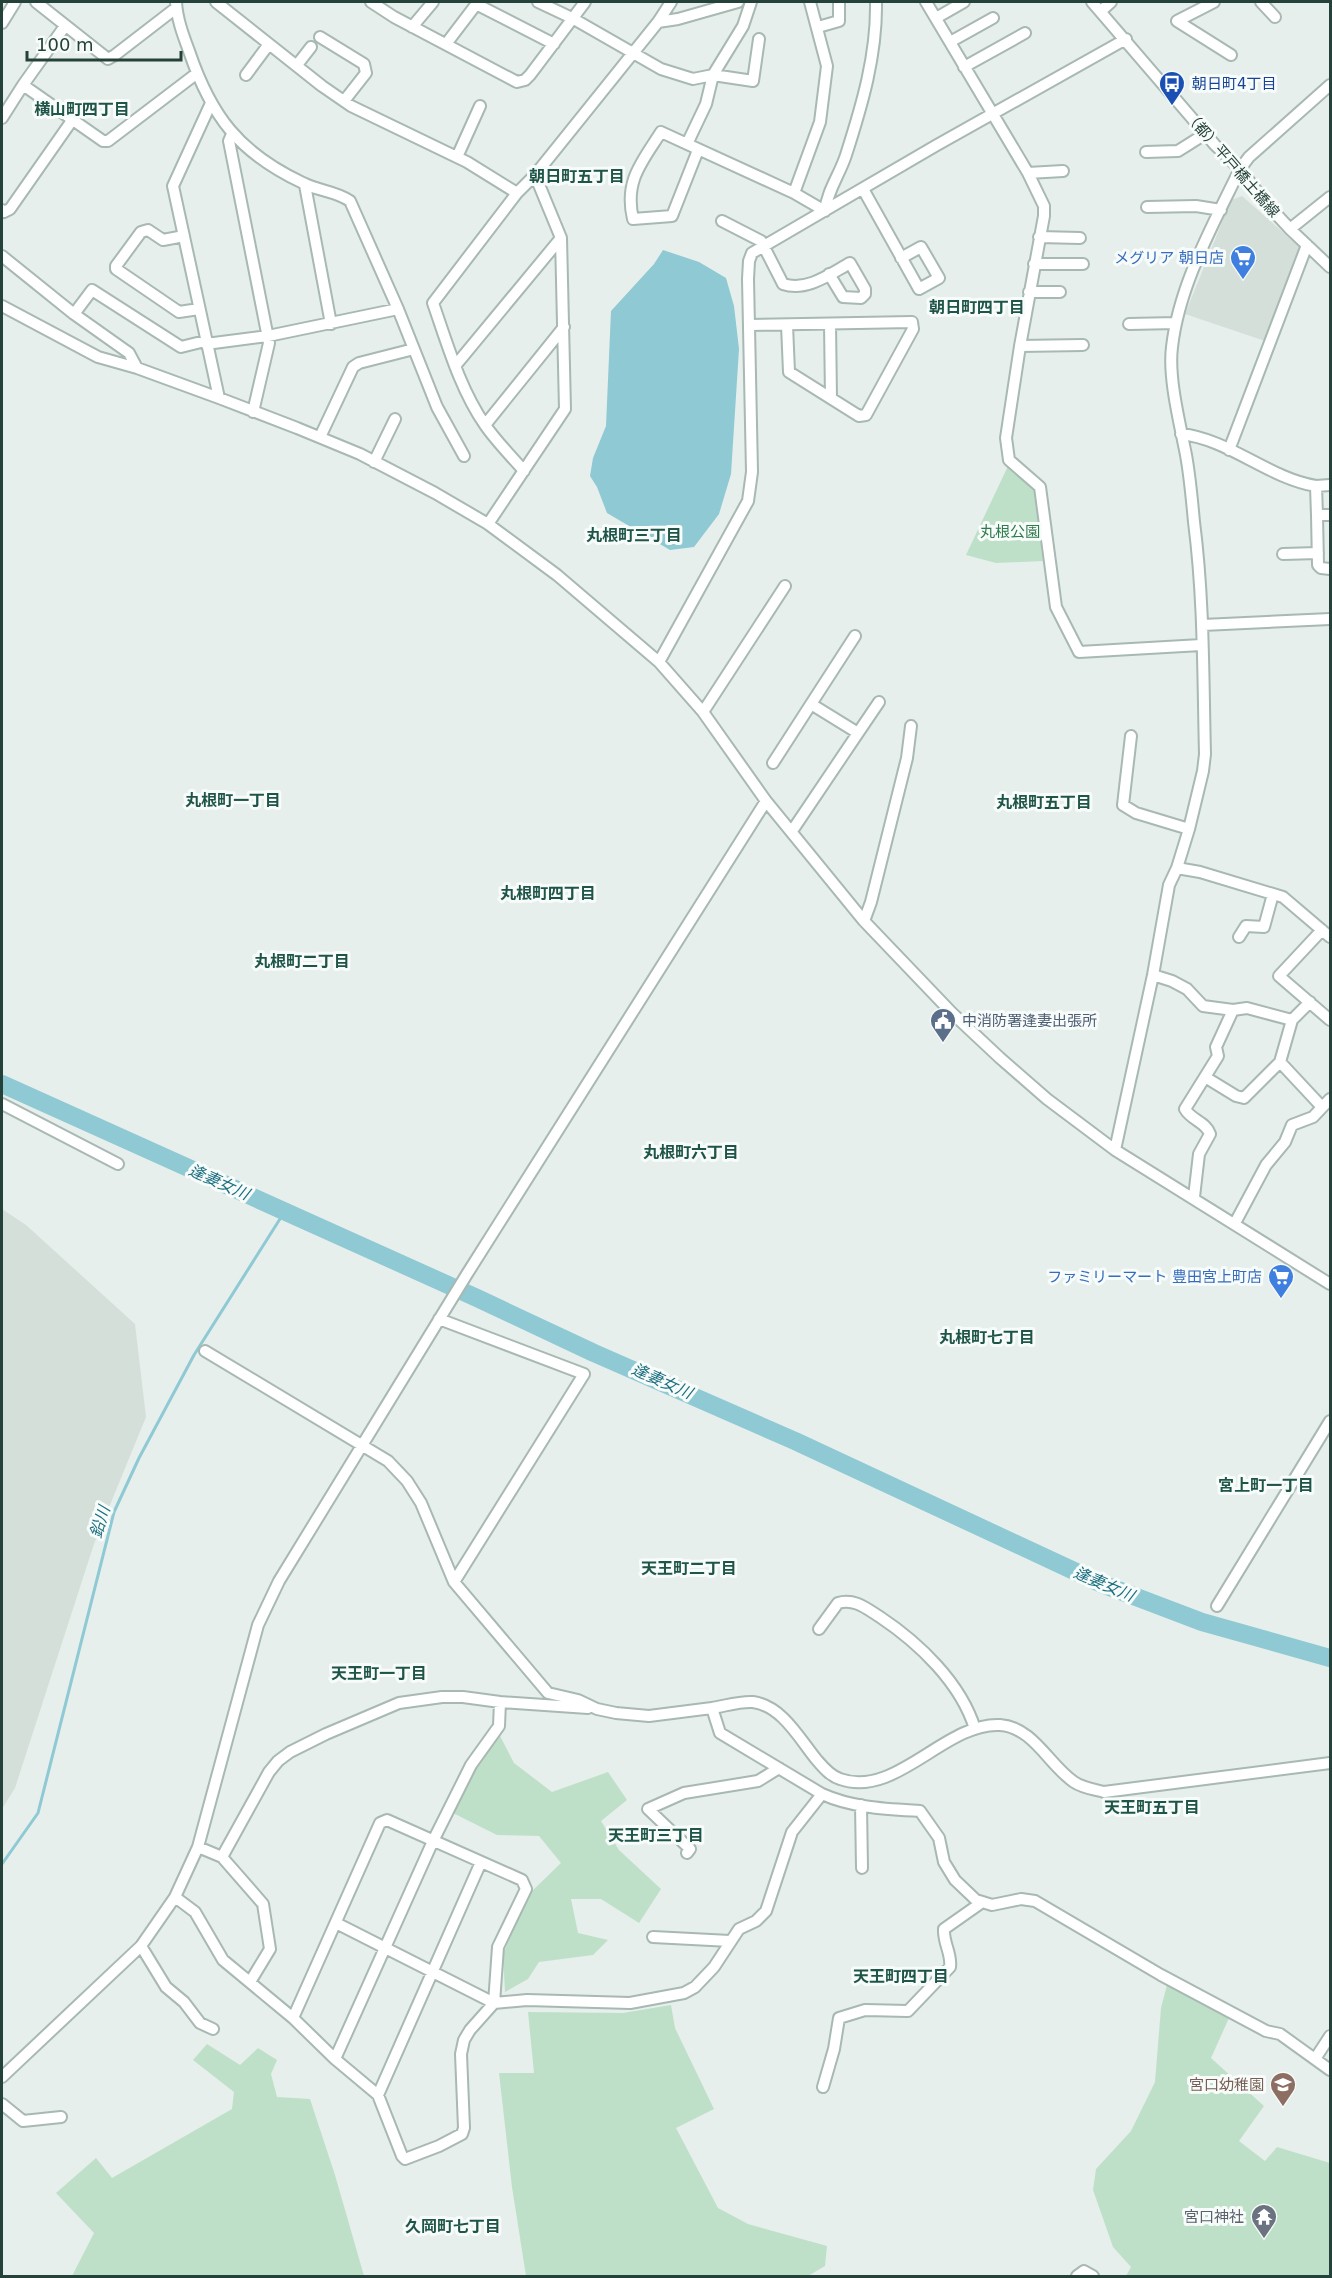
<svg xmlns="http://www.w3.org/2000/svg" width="1332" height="2278" font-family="'DejaVu Sans','Noto Sans JP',sans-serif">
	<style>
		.built { fill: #d4dfda }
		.green { fill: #bfe0c8 }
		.water { fill: #8ec9d4 }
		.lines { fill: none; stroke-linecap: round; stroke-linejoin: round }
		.stream { stroke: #8ec9d4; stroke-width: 3 }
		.river { stroke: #8ec9d4; stroke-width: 18 }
		.minor-casing { stroke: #a8b8b2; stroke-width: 14 }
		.minor { stroke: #fff; stroke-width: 10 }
		.labels { text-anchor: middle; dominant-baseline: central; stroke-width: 6; stroke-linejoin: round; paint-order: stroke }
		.transit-label { font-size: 15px; fill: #164399; stroke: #f7fbf9; text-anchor: start }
		.street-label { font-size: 15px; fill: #24423a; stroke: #f7fbf9 }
		.shop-label { font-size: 15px; fill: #366cbe; stroke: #f7fbf9; text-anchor: end }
		.park-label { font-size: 15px; fill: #2d7a4b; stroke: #f7fbf9 }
		.service-label { font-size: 15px; fill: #4e5e75; stroke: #f7fbf9; text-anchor: start }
		.education-label { font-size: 15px; fill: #785e54; stroke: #f7fbf9; text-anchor: end }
		.worship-label { font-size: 15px; fill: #5b616d; stroke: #f7fbf9; text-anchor: end }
		.neighbourhood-label { font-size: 16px; font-weight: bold; fill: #1f5548; stroke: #f7fbf9 }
		.water-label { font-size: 16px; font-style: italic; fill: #1c6f80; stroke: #f7fbf9 }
	</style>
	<rect width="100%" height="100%" fill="#e6efeb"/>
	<!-- built -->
	<path class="built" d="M1242,196L1301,248L1265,341L1185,314L1231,200Z
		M2,1209L26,1225L135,1324L146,1417L94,1544L15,1788L2,1809Z"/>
	<!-- green -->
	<path class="green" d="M1008,466L1034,488L1043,561L996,563L966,555Z
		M499,1734L514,1763L552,1792L608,1772L627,1800L601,1821L619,1850L661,1889L639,1923L601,1899H571L578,1933L608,1940L593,1955L539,1962L528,1979L505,1992L503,1954L530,1893L561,1863L539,1836L497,1835L451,1812L474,1764Z
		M1168,1981L1229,2018L1211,2058L1264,2106L1239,2141L1265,2161L1277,2147L1330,2163V2276H1126L1131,2267L1113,2247L1093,2190L1096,2169L1131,2131L1155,2082L1161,2008Z
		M671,2005L675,2028L714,2109L676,2128L718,2208L748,2224L827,2246L825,2266L808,2276H526L512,2187L499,2073H534L528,2012L623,2013Z
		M207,2044L240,2065L258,2048L277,2060L271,2074L277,2097L310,2099L335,2175L364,2276H72L94,2233L56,2193L96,2158L112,2178L232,2109L234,2092L193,2060Z"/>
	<!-- water -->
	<path class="water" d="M663,250L699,262L726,278L734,306L739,349L731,474L719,514L694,547L670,550L607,513L597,487L590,476L593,458L606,426L611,311L654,264Z"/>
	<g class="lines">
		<!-- stream -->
		<path class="stream" d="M2,1864L38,1813L114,1512L139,1458L194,1355L285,1211"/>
		<!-- river -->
		<path class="river" d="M2,1084L477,1298L594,1353L795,1441L1102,1584L1202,1622L1330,1658"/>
		<defs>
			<path id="minor" d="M36,2L108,59L115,55L176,8
				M176,2C177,19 183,35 189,51C211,116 239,153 303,183C318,191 336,191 350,201L398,309L268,336L206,344
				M216,2L322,86L351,106L467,162L517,193
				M371,2L394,17L517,82L525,80L530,75L585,2
				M538,2L572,18L661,69L693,79L713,75L743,26L751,2
				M926,2L1028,173L1044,206V216L1020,346L1006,438L1009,460L1040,487L1056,607L1079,652L1201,645
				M1092,2L1215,145L1240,169L1265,202L1290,229L1330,267
				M1214,2L1177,21L1231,55
				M1261,2L1275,17
				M476,4L554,44
				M1101,11L1111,2
				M936,18L964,2
				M658,22L678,19L738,2
				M2,23L15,2
				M412,27L433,2
				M818,27L839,21V2
				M320,37L364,64L366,73L344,101
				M950,42L993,18
				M446,44L478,2
				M297,65L311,47
				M964,67L1025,33
				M246,75L269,44
				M23,85L65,26
				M211,103L173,186L219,398
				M2,118L23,85L103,141H108L196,74
				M232,134L229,141L269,343L253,412
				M687,144L706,104L713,75L753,81L759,39
				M698,150L672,216L633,219C624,181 642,162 661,132L794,193L825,211
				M1146,152L1178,151L1205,134
				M457,157L480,106
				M1028,173L1063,171
				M305,185L331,324
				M863,189L919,289L939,278L921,247L901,258
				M794,193L820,122L827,66L810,2
				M1147,207L1196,206L1221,210
				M2,210L4,212L10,209L73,119
				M825,211C827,191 840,174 846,155C862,105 877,55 876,2
				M722,221L761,241L783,284C807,292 830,274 850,263L865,289V294L861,298L843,297L829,274
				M1290,229L1330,197
				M184,236L163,240L148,230L141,232L116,266V269L179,312L199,309
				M1039,237L1080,238
				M2,256L74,314L129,353L137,368
				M1034,264H1083
				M1029,292H1060
				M2,306L98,357L137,368L219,398L297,428L360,454L435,493L488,524L557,575L659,662L703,712L766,801L864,921L952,1013L1000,1058L1047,1099L1115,1150L1330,1284
				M398,309L437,407L464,456
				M74,314L92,290L181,347L205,341
				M830,324L831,398
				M1129,324L1176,323
				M749,325L912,322L913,329L866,415L859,416L789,372L787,325
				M1020,346L1083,345
				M455,366L561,238
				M485,425L564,327
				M1181,434C1229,439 1268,478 1316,486L1317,515H1330
				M320,437L353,367L359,363L414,349
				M1229,450L1307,245
				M374,462L395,419
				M524,471C511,456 496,441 485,425C460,389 447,343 433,303L517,193L535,175L658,22L671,2
				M1316,486L1330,485
				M1317,515L1318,565L1321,568L1330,569
				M488,524L565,409L561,238L535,175
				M1283,554L1318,553
				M1203,625L1330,619
				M659,662L748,501L752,472L748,279L749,261L752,253L937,145L1126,39
				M703,712L785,586
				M858,733L879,702
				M1131,736L1123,805L1136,813L1189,829
				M773,763L811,704
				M792,831L858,733L811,704L855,636
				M1177,868L1200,872L1283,897L1330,937
				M864,921L871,902L907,758L911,726
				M1322,930L1279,976L1330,1020
				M1239,937L1246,926L1264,927L1273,894
				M1153,975L1172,981L1187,989L1203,1006L1233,1010L1216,1047L1218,1056L1185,1109C1191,1120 1206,1122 1210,1134L1199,1154L1194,1197
				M1310,1002L1292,1020L1280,1062L1322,1107
				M1233,1010L1247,1008L1292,1020
				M1205,1077L1236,1096L1244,1098L1280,1062
				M2,1104L118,1164
				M1115,1150L1153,975L1169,885L1177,868L1189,829L1203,771L1205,754C1203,676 1204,599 1194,522C1192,500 1190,477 1186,455C1180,424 1168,378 1172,347C1179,285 1213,225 1240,169L1249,157L1330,85
				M1235,1223L1266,1165L1285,1142L1292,1125L1313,1117L1330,1099
				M439,1319L584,1374L454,1582
				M205,1351L388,1461L407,1481L421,1503L454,1582L548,1693L578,1700L597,1709L616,1713L649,1716L712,1708L720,1733L822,1794C853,1808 887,1809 920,1811L939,1838L944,1862L955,1880L976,1900L992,1905L1021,1899L1035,1901L1161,1975L1266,2031L1280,2034L1330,2070
				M1217,1606L1330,1421
				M819,1629L838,1603C855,1598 867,1609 880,1617C919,1643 961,1683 975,1729
				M712,1708C725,1706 740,1701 753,1702C782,1706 799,1738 816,1759C822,1766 830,1776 840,1779C896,1799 945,1722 1000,1725C1033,1727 1049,1765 1074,1782C1083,1788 1093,1789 1104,1792L1330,1763
				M861,1805L862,1868
				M198,1847L222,1857L269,1772L278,1761L290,1752L326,1734L399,1703L442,1697H463L500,1702L588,1708
				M687,1853L690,1849L648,1809L684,1793L758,1781L779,1768
				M222,1857L263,1904L270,1949L250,1982
				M175,1897L195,1912L223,1960L293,2018L335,2059L378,2095L402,2156L405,2159L439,2146L462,2134L464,2128L461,2054L464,2040L470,2030L494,2003L498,1947L526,1889L522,1880L387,1820L380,1823L293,2018
				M336,1923L494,2003L527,2000L630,2003L684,1993L695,1987L714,1967L739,1929L756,1921L766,1911L792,1832L822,1794
				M653,1937L730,1941
				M141,1946L166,1987L184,2002L200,2023L213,2029
				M335,2059L433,1841L471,1765L499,1726L500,1702
				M1315,2059L1330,2036
				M2,2077L141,1946L175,1897L198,1847L258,1625L279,1581L467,1274L766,801
				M823,2087L834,2049L839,2018L865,2010L908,2011L950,1967C952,1954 943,1943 944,1929L981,1903
				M378,2095L481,1862
				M2,2104L23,2121L61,2117
				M1077,2276L1084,2271L1093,2276"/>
		</defs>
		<!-- minor casing -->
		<use href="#minor" class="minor-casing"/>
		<!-- minor -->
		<use href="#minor" class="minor"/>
	</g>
	<!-- icons -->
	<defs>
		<symbol id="bus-pin" viewBox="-11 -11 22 30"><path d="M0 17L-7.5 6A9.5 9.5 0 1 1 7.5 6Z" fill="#1a4fb4" stroke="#f7fbf9"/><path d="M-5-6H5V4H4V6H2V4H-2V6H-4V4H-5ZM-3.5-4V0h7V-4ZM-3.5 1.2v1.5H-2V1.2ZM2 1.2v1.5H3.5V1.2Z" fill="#fff"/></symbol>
		<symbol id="supermarket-pin" viewBox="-11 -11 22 30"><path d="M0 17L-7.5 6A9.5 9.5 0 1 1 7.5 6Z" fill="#3f7fe0" stroke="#f7fbf9"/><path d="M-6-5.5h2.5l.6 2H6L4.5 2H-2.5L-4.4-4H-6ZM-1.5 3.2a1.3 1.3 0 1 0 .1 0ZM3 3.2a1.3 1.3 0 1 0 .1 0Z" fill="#fff"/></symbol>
		<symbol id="civic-pin" viewBox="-11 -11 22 30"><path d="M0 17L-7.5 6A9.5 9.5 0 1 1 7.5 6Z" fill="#5c6f8a" stroke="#f7fbf9"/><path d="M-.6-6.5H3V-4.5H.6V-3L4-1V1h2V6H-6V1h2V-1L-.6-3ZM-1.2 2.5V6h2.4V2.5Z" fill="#fff"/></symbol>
		<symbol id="school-pin" viewBox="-11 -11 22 30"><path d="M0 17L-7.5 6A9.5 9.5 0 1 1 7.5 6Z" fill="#8d6e63" stroke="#f7fbf9"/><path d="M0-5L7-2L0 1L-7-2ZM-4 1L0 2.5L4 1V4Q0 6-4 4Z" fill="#fff"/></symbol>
		<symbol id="temple-pin" viewBox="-11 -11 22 30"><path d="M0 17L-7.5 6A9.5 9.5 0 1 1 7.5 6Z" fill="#6b7280" stroke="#f7fbf9"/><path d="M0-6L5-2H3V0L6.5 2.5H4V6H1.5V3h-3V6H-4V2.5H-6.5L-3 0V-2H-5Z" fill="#fff"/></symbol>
	</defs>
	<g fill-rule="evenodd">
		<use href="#bus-pin" x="1157" y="69" width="30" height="40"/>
		<use href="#supermarket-pin" x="1228" y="243" width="30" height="40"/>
		<use href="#civic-pin" x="928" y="1006" width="30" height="40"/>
		<use href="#supermarket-pin" x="1266" y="1262" width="30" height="40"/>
		<use href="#school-pin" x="1268" y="2070" width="30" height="40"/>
		<use href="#temple-pin" x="1249" y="2202" width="30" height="40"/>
	</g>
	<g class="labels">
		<!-- transit labels -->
		<g class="transit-label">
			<text x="1192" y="84">朝日町4丁目</text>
		</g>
		<!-- street labels -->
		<g class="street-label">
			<text transform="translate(1232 164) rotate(49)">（都）平戸橋土橋線</text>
		</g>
		<!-- shop labels -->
		<g class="shop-label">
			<text x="1224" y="258">メグリア 朝日店</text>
			<text x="1262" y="1277">ファミリーマート 豊田宮上町店</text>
		</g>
		<!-- park labels -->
		<g class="park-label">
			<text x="1010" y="532">丸根公園</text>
		</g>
		<!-- service labels -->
		<g class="service-label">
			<text x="962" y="1021">中消防署逢妻出張所</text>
		</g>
		<!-- education labels -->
		<g class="education-label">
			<text x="1264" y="2085">宮口幼稚園</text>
		</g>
		<!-- worship labels -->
		<g class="worship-label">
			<text x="1244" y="2217">宮口神社</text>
		</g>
		<!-- neighbourhood labels -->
		<g class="neighbourhood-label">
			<text x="82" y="109">横山町四丁目</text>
			<text x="577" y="176">朝日町五丁目</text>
			<text x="977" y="307">朝日町四丁目</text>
			<text x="634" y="535">丸根町三丁目</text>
			<text x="233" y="800">丸根町一丁目</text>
			<text x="1044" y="802">丸根町五丁目</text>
			<text x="548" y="893">丸根町四丁目</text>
			<text x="302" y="961">丸根町二丁目</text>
			<text x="691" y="1152">丸根町六丁目</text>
			<text x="987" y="1337">丸根町七丁目</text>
			<text x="1266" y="1485">宮上町一丁目</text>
			<text x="689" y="1568">天王町二丁目</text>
			<text x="379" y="1673">天王町一丁目</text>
			<text x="1152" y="1807">天王町五丁目</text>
			<text x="656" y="1835">天王町三丁目</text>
			<text x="901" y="1976">天王町四丁目</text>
			<text x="453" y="2226">久岡町七丁目</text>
		</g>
		<!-- water labels -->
		<g class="water-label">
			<text transform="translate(219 1182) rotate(24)">逢妻女川</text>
			<text transform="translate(662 1381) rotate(24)">逢妻女川</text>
			<text transform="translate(100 1522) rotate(-73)">鉛川</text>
			<text transform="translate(1104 1584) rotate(23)">逢妻女川</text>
		</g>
	</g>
	<!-- border -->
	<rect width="1332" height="2278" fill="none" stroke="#24423a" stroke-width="6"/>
	<!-- scale -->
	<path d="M27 51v9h154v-9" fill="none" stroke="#24423a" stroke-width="3"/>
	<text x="36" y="51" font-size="18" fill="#24423a" stroke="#f7fbf9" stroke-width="4.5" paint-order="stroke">100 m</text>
</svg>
